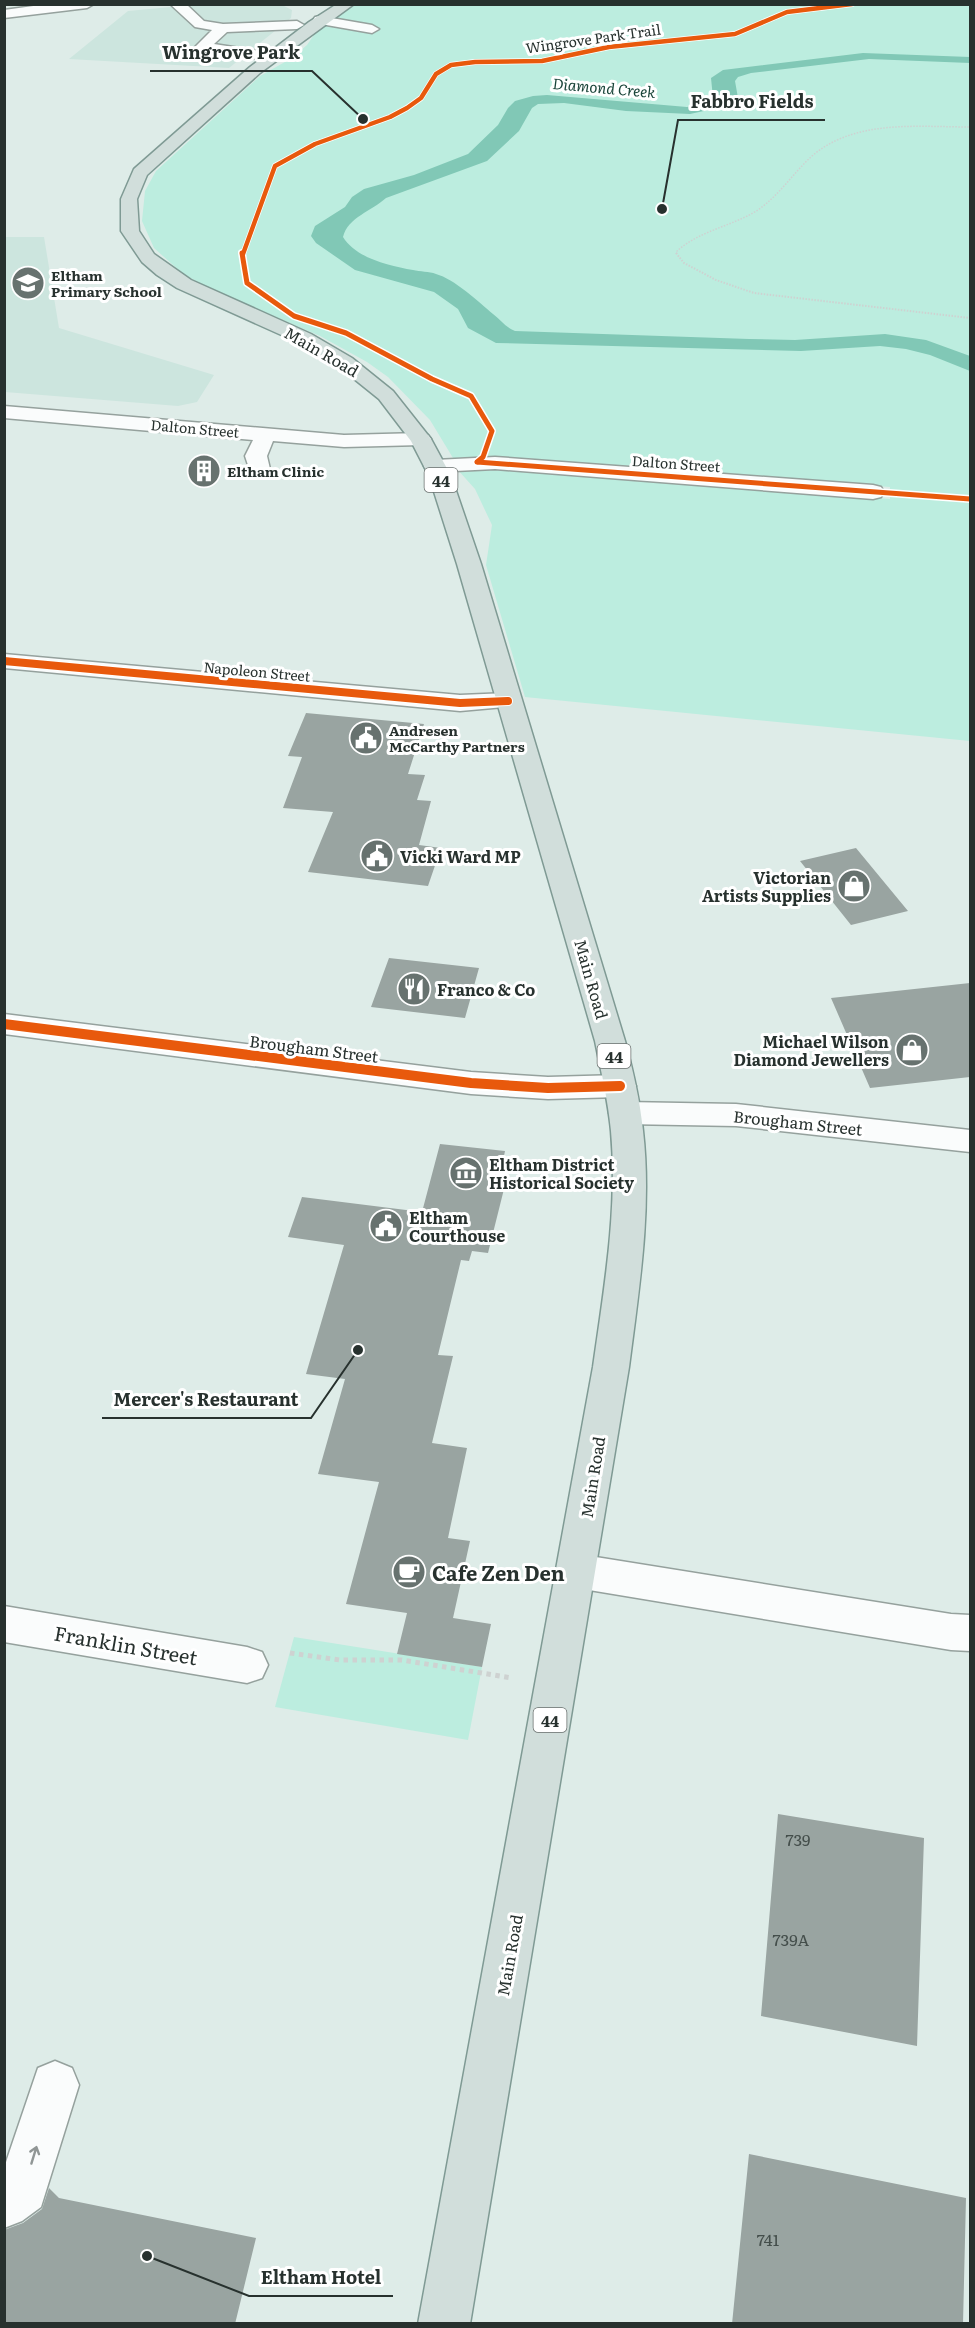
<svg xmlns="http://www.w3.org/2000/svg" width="975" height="2328" font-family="Literata,serif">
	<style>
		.built { fill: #cce5de }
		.green { fill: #bceddf }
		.water { fill: #81c8b6 }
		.building { fill: #99a4a1 }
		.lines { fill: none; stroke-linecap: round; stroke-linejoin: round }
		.minor-casing { stroke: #95a19d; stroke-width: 3 }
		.major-casing { stroke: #7f9a94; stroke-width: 3 }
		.path-far2 { stroke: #ced2d1; stroke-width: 1.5; stroke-dasharray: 1.5 1.5; stroke-linecap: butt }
		.path-far1 { stroke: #ced2d1; stroke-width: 2; stroke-dasharray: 1.5 1.5; stroke-linecap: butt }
		.path { stroke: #ced2d1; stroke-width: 5; stroke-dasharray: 4.5 4.5; stroke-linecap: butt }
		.minor { fill: #fafcfc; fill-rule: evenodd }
		.major { fill: #d1dedb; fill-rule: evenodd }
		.cycleway-far3-casing { stroke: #fff; stroke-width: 6 }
		.cycleway-far2-casing { stroke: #fff; stroke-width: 8 }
		.cycleway-far1-casing { stroke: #fff; stroke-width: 10 }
		.cycleway-casing { stroke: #fff; stroke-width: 14 }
		.cycleway-far3 { stroke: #e8590c; stroke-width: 4.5 }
		.cycleway-far2 { stroke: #e8590c; stroke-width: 5 }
		.cycleway-far1 { stroke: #e8590c; stroke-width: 8 }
		.cycleway { stroke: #e8590c; stroke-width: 10 }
		.oneway { stroke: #909695 }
		.labels { text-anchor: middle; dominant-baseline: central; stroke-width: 6; stroke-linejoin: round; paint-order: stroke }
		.far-street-label { font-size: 14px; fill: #27312e; stroke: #fff }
		.far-poi-label { font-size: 14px; font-weight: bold; fill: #27312e; stroke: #fff; text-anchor: start }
		.far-water-label { font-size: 15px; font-style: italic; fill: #194439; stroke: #fff }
		.shield { fill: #fff; stroke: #686f6d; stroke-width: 1.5 }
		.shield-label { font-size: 15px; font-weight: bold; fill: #27312e }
		.street-label { font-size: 16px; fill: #27312e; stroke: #fff }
		.poi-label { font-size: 16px; font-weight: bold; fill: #27312e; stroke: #fff; text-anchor: start }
		.near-number-label { font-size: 16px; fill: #444e4b }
		.near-poi-label { font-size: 20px; font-weight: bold; fill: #27312e; stroke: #fff; text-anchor: start }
		.near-street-label { font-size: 20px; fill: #27312e; stroke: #fff }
		.leader { fill: none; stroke: #27312e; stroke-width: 2 }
		.callout-dot { fill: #27312e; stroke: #fff; stroke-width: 2 }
		.callout-label { font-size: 18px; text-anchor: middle; font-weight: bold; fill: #27312e; stroke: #fff; stroke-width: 6; stroke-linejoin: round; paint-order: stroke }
	</style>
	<rect width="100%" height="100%" fill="#deece8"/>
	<!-- built -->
	<path class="built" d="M203,4L282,5L292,10L291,18L229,68L69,59L128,11Z
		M5,237H44L59,328L214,375L197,402L178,406L5,392Z"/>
	<!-- green -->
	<path class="green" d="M355,5H970V741L525,697L486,565L492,525L475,489L457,469L491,468L890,499V487L493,457L453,458L430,420L388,377L367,362L320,336L209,288L183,274L154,248L142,221L145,191L156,171L260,76L292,58L307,45L318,29Z
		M294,1637L482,1667L468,1740L275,1707Z"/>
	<!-- water -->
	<path class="water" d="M863,53L970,57V63L869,59L751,73L738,77L735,81L738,98L736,104L690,114L626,111L564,103L538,104L532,108L519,131L487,161L386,198C372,211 348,217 343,237C356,258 389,266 413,270C420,272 429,271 436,274C454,279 478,301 493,314C501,320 505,327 515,331L749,339L795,340L885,334L926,340L970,356V371L930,355L906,349L880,346L801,351L496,343L468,328L458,309L434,292L355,270L316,243L311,236L315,226L345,207L352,197L364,189L414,175L468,154L498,125L508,108L515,101L533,96L547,95L687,107L706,103L713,98L711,78L723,70Z"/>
	<!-- building -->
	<path class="building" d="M306,713L424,724L408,774L425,775L417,800L431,801L419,845L441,848L428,886L308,872L333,812L283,808L302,757L288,756Z
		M856,848L908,911L851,925L800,861Z
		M389,958L479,968L465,1018L371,1007Z
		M970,983V1077L870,1088L831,998Z
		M440,1144L505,1151L499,1180L506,1181L488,1253L472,1251L469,1261L461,1260L438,1355L453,1356L432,1443L467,1448L448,1538L470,1541L453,1618L491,1624L482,1667L397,1654L407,1613L346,1604L379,1482L318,1474L345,1379L306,1374L344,1245L288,1237L302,1197L422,1212Z
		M778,1814L924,1838L917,2046L761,2016Z
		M749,2154L966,2198L963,2324H732Z
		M49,2188L59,2198L256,2238L235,2324H4V2230L23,2223L42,2209Z"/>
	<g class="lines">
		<defs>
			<path id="minor" d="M48,4H94L87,8L4,18V10Z
				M170,4H186L204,21L223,24L297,21L304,25L297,29L227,32L214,44L273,53L275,56L273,59L268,60L202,51L195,47L212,30L195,27Z
				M320,16L372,25L379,29L372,33L315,23L313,20L315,17Z
				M4,406L344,435L421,433L428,435L431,439L428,443L421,445L344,447L273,441L267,456L270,469L267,474L259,475L251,474L245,456L253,440L4,418Z
				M495,457L873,485L881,487L884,492L881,497L873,499L495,469L435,472L427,471L424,466L427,461L435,460Z
				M4,654L460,695L508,693L517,696L521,701L517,706L460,711L4,668Z
				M4,1014L471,1072L548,1077L620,1075L631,1078L636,1086L631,1094L620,1097L548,1099L471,1094L4,1034Z
				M625,1102L736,1104L970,1130V1152L736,1126L625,1124L614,1121L609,1113L614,1105Z
				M577,1554L951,1614L970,1615V1651L951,1650L577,1588L563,1583L557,1571L563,1559Z
				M4,1606L247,1647L262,1652L268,1665L262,1678L247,1683L4,1642Z
				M55,2061L72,2068L79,2085L41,2207L22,2221L4,2228V2168L38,2068Z"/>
			<path id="major" d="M337,4H354L260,73L147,175L137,199L139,231L154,254L191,280L311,334L352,358L393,391L431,439L451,476L481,564L625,1041C633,1071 640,1100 643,1131C652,1209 639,1289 629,1367L470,2324H418L593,1367C604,1289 618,1210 611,1131C608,1100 601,1071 595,1041L457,564L429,476L411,441L379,399L338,366L297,342L177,288L157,275L142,262L121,231V199L134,169L250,67L309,22Z"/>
		</defs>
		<!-- minor casing -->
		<use href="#minor" class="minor-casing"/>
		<!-- major casing -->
		<use href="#major" class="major-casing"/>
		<!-- path-far2 -->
		<path class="path-far2" d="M677,254L676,252C697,232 728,227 753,213C777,199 792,174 812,156C855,119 918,127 970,127"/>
		<!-- path-far1 -->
		<path class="path-far1" d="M676,253L684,263L716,280L754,293L970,318"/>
		<!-- path -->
		<path class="path" d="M290,1653L340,1660H402L512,1678"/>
		<!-- minor -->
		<use href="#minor" class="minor"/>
		<!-- major -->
		<use href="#major" class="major"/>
		<defs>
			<path id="cycleway-far3" d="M243,254L275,166L315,144L390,117L407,108L421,98L436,74L451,65L475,62L542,61L609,47L735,34L787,12L852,4"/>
			<path id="cycleway-far2" d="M242,253L247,283L294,316L346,333L432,379L471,396L492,431L483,457L477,462
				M477,462L970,499"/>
			<path id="cycleway-far1" d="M4,661L460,703L508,701"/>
			<path id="cycleway" d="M4,1024L471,1083L548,1088L620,1086"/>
		</defs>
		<!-- cycleway-far3 casing -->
		<use href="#cycleway-far3" class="cycleway-far3-casing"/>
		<!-- cycleway-far2 casing -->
		<use href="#cycleway-far2" class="cycleway-far2-casing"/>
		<!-- cycleway-far1 casing -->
		<use href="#cycleway-far1" class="cycleway-far1-casing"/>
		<!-- cycleway casing -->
		<use href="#cycleway" class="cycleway-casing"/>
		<!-- cycleway-far3 -->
		<use href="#cycleway-far3" class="cycleway-far3"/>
		<!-- cycleway-far2 -->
		<use href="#cycleway-far2" class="cycleway-far2"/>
		<!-- cycleway-far1 -->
		<use href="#cycleway-far1" class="cycleway-far1"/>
		<!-- cycleway -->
		<use href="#cycleway" class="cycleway"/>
	</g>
	<!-- one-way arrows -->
	<defs><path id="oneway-shaft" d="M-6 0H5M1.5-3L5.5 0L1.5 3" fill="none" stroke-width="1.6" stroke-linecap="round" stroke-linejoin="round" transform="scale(1.5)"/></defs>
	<use class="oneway" href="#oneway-shaft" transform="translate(34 2155) rotate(-73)"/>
	<!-- icons -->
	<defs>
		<symbol id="school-disc" viewBox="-11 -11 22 22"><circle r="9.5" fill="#67726f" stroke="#fff"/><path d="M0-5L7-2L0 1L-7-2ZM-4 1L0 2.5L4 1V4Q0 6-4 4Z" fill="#fff"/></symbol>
		<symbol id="building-disc" viewBox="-11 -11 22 22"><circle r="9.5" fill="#67726f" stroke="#fff"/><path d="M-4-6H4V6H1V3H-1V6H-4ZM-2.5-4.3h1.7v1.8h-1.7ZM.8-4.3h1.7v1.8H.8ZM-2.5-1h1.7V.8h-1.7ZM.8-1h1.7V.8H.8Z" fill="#fff"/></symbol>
		<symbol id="civic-disc" viewBox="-11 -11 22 22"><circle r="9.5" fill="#67726f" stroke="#fff"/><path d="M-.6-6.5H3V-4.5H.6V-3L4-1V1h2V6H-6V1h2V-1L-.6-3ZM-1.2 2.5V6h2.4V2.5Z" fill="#fff"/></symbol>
		<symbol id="shop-disc" viewBox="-11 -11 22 22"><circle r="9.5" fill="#67726f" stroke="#fff"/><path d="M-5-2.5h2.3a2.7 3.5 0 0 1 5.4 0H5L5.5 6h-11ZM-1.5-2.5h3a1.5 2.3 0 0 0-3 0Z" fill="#fff"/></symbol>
		<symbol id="restaurant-disc" viewBox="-11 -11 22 22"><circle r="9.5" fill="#67726f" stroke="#fff"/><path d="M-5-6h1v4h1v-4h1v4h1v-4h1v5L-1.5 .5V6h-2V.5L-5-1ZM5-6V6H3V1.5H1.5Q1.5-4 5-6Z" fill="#fff"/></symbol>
		<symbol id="museum-disc" viewBox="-11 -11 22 22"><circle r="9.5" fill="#67726f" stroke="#fff"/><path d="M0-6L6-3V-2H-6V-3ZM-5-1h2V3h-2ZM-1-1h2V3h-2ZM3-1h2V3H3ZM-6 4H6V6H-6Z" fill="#fff"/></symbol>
		<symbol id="cafe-disc" viewBox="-11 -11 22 22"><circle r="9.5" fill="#67726f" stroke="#fff"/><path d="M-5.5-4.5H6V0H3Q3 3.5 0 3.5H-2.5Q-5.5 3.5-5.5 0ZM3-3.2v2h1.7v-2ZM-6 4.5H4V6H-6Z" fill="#fff"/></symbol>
	</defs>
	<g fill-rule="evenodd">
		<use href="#school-disc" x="9" y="264" width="38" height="38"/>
		<use href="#building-disc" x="185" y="452" width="38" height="38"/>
		<use href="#civic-disc" x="347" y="719" width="38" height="38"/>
		<use href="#civic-disc" x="358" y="837" width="38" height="38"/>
		<use href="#shop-disc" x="835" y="867" width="38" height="38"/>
		<use href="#restaurant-disc" x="395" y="970" width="38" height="38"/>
		<use href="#shop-disc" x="893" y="1031" width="38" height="38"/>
		<use href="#museum-disc" x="447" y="1154" width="38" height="38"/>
		<use href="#civic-disc" x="367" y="1207" width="38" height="38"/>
		<use href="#cafe-disc" x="390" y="1553" width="38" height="38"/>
	</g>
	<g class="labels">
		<!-- far-street labels -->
		<g class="far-street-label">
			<text transform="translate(593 38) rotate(-8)">Wingrove Park Trail</text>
			<text transform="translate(195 428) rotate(5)">Dalton Street</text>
			<text transform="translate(676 463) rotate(4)">Dalton Street</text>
			<text transform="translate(257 671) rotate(5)">Napoleon Street</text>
		</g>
		<!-- far-poi labels -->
		<g class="far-poi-label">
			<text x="51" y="275">Eltham<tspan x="51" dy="16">Primary School</tspan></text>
			<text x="227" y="471">Eltham Clinic</text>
			<text x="389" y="730">Andresen<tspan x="389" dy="16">McCarthy Partners</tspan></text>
		</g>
		<!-- far-water labels -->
		<g class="far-water-label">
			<text transform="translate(604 87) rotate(5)">Diamond Creek</text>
		</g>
		<!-- shield labels -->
		<g class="shield">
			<rect x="424.5" y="468" width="33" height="24" rx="4.5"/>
			<rect x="597.5" y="1044" width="33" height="24" rx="4.5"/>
			<rect x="533.5" y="1708" width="33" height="24" rx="4.5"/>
		</g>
		<g class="shield-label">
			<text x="441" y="480">44</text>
			<text x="614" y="1056">44</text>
			<text x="550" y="1720">44</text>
		</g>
		<!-- street labels -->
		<g class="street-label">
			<text transform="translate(322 351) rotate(30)">Main Road</text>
			<text transform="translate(592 979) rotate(74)">Main Road</text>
			<text transform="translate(314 1048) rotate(7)">Brougham Street</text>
			<text transform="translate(798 1122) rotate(6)">Brougham Street</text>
			<text transform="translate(592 1477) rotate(-81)">Main Road</text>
			<text transform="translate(509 1955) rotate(-80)">Main Road</text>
		</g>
		<!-- poi labels -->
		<g class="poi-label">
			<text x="400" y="856">Vicki Ward MP</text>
			<text x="831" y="877" text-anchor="end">Victorian<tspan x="831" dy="18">Artists Supplies</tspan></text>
			<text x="437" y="989">Franco &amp; Co</text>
			<text x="889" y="1041" text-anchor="end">Michael Wilson<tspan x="889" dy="18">Diamond Jewellers</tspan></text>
			<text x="489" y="1164">Eltham District<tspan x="489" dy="18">Historical Society</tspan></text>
			<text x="409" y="1217">Eltham<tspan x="409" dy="18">Courthouse</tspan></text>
		</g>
		<!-- near-number labels -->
		<g class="near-number-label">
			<text x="798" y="1839">739</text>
			<text x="791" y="1939">739A</text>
			<text x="768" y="2239">741</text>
		</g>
		<!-- near-poi labels -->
		<g class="near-poi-label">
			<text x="432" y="1572">Cafe Zen Den</text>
		</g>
		<!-- near-street labels -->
		<g class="near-street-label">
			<text transform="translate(126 1644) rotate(10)">Franklin Street</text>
		</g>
	</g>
	<!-- callouts -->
	<path class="leader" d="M363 119L312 71H150M662 209L678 120H825M358 1350L311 1418H102M147 2256L249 2296H393"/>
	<g class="callout-dot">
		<circle cx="363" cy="119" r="6"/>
		<circle cx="662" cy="209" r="6"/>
		<circle cx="358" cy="1350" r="6"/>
		<circle cx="147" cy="2256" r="6"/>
	</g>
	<g class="callout-label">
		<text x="231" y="59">Wingrove Park</text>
		<text x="752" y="108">Fabbro Fields</text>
		<text x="206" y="1406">Mercer's Restaurant</text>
		<text x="321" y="2284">Eltham Hotel</text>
	</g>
	<!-- border -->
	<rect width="975" height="2328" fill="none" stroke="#27312e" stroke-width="12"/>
</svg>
